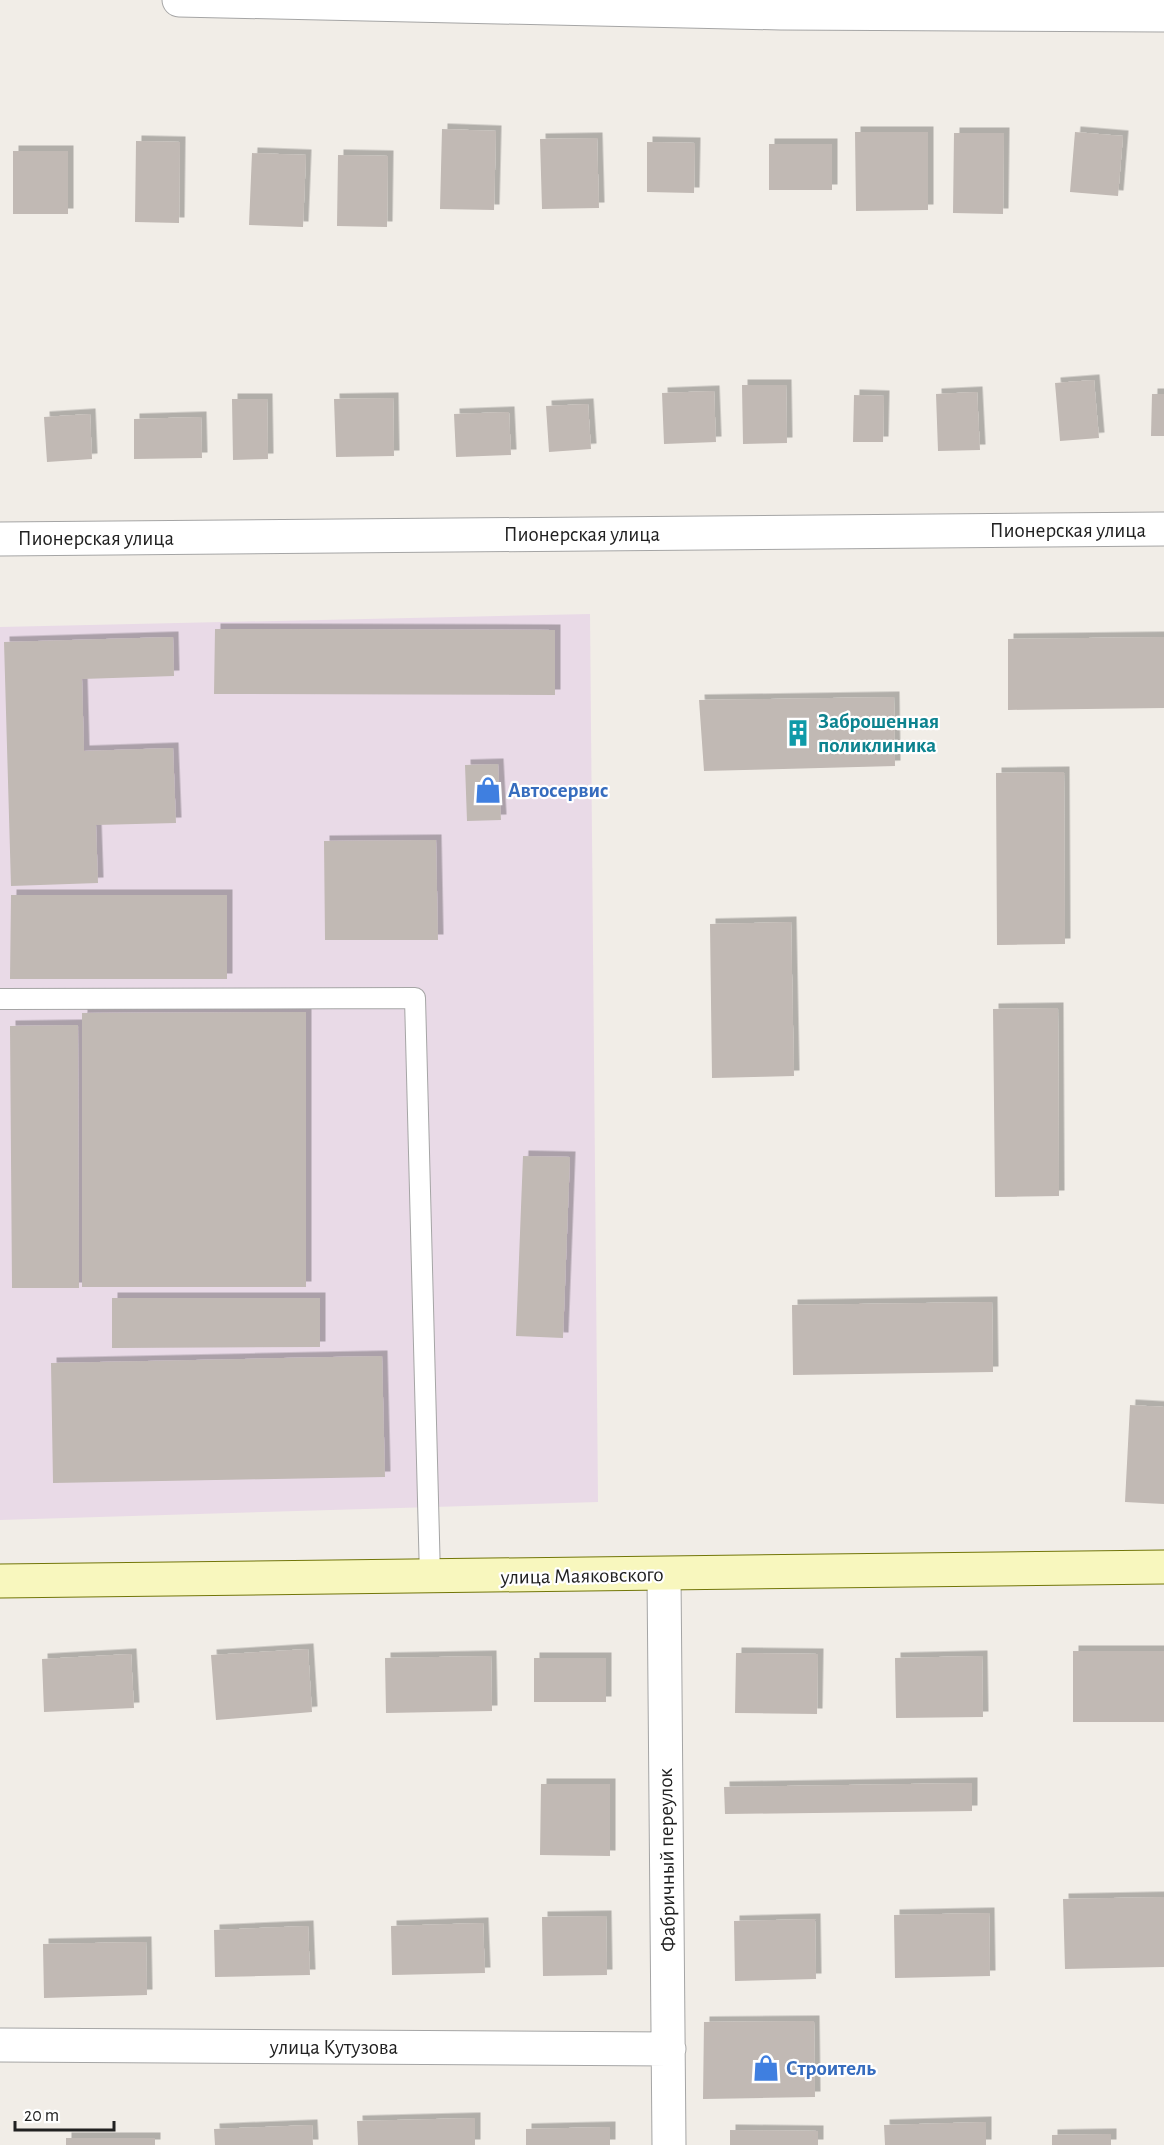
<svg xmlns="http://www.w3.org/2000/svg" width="1164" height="2145" font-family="'Alegreya Sans',sans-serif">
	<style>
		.industrial { fill: #e9dae7 }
		.building { fill: #c1b9b4; filter: url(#shadow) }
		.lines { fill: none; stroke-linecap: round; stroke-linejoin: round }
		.service-casing { stroke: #a5a5a5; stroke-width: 22 }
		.minor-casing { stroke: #a5a5a5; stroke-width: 35 }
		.secondary-casing { stroke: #727609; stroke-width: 35 }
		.service { stroke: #fff; stroke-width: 20 }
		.minor { stroke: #fff; stroke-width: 33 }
		.secondary { stroke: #f8f7be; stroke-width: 33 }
		.labels { text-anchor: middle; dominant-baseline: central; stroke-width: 4.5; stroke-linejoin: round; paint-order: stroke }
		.street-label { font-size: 21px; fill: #212121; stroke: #fff }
		.culture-label { font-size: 21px; font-weight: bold; fill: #0d838f; stroke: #fff; text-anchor: start }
		.shop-label { font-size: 21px; font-weight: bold; fill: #366cbe; stroke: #fff; text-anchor: start }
	</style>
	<defs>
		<filter id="shadow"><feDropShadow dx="5.5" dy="-5.5" stdDeviation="0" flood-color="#0004"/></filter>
	</defs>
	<rect width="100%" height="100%" fill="#f1ede7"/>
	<!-- industrial -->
	<path class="industrial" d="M590,614L598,1502L0,1520V627Z"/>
	<!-- building -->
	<path class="building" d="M442,129L496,131L494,210L440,209Z
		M855,132H928V210L856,211Z
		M1075,132L1123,136L1118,196L1070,192Z
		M954,133H1004L1003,214L953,213Z
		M597,138L599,208L542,209L540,139Z
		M136,141L180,142L179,223L135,222Z
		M647,142L695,143L694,193L647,192Z
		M769,144H832V190H769Z
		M13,151H68V214H13Z
		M252,153L306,155L303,227L249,225Z
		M338,155L388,156L387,227L337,226Z
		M1094,380L1099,438L1060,441L1055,383Z
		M742,385H786L787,443L743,444Z
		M714,391L716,442L664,444L662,393Z
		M977,392L980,450L938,451L936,394Z
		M1152,394H1164V436H1151Z
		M854,395L884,396L883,442H853Z
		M393,398L394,456L336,457L334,399Z
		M232,399H267L268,459L233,460Z
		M588,404L591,449L549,452L546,406Z
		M509,412L511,455L456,457L454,414Z
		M90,414L92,459L47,462L44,417Z
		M201,417L202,458L134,459V419Z
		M215,629L555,630V695L214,694Z
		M173,637L174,676L82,679L84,751L173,748L176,823L96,825L98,883L11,886L4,642Z
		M1164,637V708L1008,710V639Z
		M894,697L895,766L704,771L699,700Z
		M498,764L501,820L467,821L465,765Z
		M1064,772L1065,944L997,945L996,773Z
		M436,840L438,940H325L324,841Z
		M11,895H227V979H10Z
		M791,922L794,1076L712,1078L710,924Z
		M1058,1008L1059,1196L995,1197L993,1009Z
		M306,1012V1287H82V1013Z
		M78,1025L79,1288H12L10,1026Z
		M523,1156L570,1157L563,1338L516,1336Z
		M112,1298H320V1347L112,1348Z
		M992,1302L993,1372L793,1375L792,1305Z
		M382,1356L385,1477L53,1483L51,1363Z
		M1130,1405L1164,1407V1504L1125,1502Z
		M308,1649L312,1712L216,1720L211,1655Z
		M1073,1651H1164V1722H1073Z
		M736,1653L818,1654L817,1714L735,1713Z
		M131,1654L134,1708L44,1712L42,1659Z
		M491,1656L492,1711L386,1713L385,1658Z
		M982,1656L983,1717L896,1718L895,1658Z
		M534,1658H606V1702H534Z
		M972,1783V1811L725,1814L724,1787Z
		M541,1784H610V1856L540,1855Z
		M1164,1897V1967L1065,1969L1063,1899Z
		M989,1913L990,1976L895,1978L894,1915Z
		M606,1916L607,1975L543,1976L542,1917Z
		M815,1919L816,1979L735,1981L734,1921Z
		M483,1923L485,1973L392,1975L391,1926Z
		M308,1926L310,1975L215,1977L214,1930Z
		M146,1942L147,1995L44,1998L43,1944Z
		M814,2021L815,2097L703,2099L704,2022Z
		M475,2118V2145H358L357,2121Z
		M986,2122V2145H885L884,2125Z
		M312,2125L313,2145H215L214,2129Z
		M610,2127V2145H526V2129Z
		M730,2130L818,2131V2145H730Z
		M1111,2134V2145H1052V2135Z
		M66,2138H155V2145H66Z"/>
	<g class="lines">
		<defs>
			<path id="service" d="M0,999L415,998L430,1577"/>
			<path id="minor" d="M179,0L781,13L1164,15
				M0,539L1164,529
				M664,1575L669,2145
				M0,2045L669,2049"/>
			<path id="secondary" d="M0,1581L1164,1567"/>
		</defs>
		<!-- service casing -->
		<use href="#service" class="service-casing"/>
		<!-- minor casing -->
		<use href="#minor" class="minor-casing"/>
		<!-- secondary casing -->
		<use href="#secondary" class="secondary-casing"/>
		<!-- service -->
		<use href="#service" class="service"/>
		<!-- minor -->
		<use href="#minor" class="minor"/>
		<!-- secondary -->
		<use href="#secondary" class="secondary"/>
	</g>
	<!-- icons -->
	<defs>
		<symbol id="building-bare" viewBox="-9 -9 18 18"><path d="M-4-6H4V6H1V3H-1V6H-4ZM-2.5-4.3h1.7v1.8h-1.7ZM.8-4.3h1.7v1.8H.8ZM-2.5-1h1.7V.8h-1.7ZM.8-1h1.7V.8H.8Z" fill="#0f9aa8" stroke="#fff" stroke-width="2.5" paint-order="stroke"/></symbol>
		<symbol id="shop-bare" viewBox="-9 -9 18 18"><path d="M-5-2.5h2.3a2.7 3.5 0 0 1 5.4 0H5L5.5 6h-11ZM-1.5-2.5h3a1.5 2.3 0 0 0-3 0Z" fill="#3f7fe0" stroke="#fff" stroke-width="2.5" paint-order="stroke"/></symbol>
	</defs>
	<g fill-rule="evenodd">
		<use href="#building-bare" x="779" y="714" width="38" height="38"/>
		<use href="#shop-bare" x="469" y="771" width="38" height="38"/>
		<use href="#shop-bare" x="747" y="2049" width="38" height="38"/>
	</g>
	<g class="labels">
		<!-- street labels -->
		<g class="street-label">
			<text x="1068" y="530">Пионерская улица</text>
			<text x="582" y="534">Пионерская улица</text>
			<text x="96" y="538">Пионерская улица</text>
			<text transform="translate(582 1576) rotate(-1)">улица Маяковского</text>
			<text transform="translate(667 1860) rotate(-91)">Фабричный переулок</text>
			<text x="334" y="2047">улица Кутузова</text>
		</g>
		<!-- culture labels -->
		<g class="culture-label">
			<text x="818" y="721">Заброшенная<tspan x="818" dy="24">поликлиника</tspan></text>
		</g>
		<!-- shop labels -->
		<g class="shop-label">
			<text x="508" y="790">Автосервис</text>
			<text x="786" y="2068">Строитель</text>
		</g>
	</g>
	<!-- scale -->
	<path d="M15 2121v9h99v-9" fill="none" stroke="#212121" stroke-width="3"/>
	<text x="24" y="2121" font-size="18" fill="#212121" stroke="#ffffff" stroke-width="4.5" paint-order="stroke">20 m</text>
</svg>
